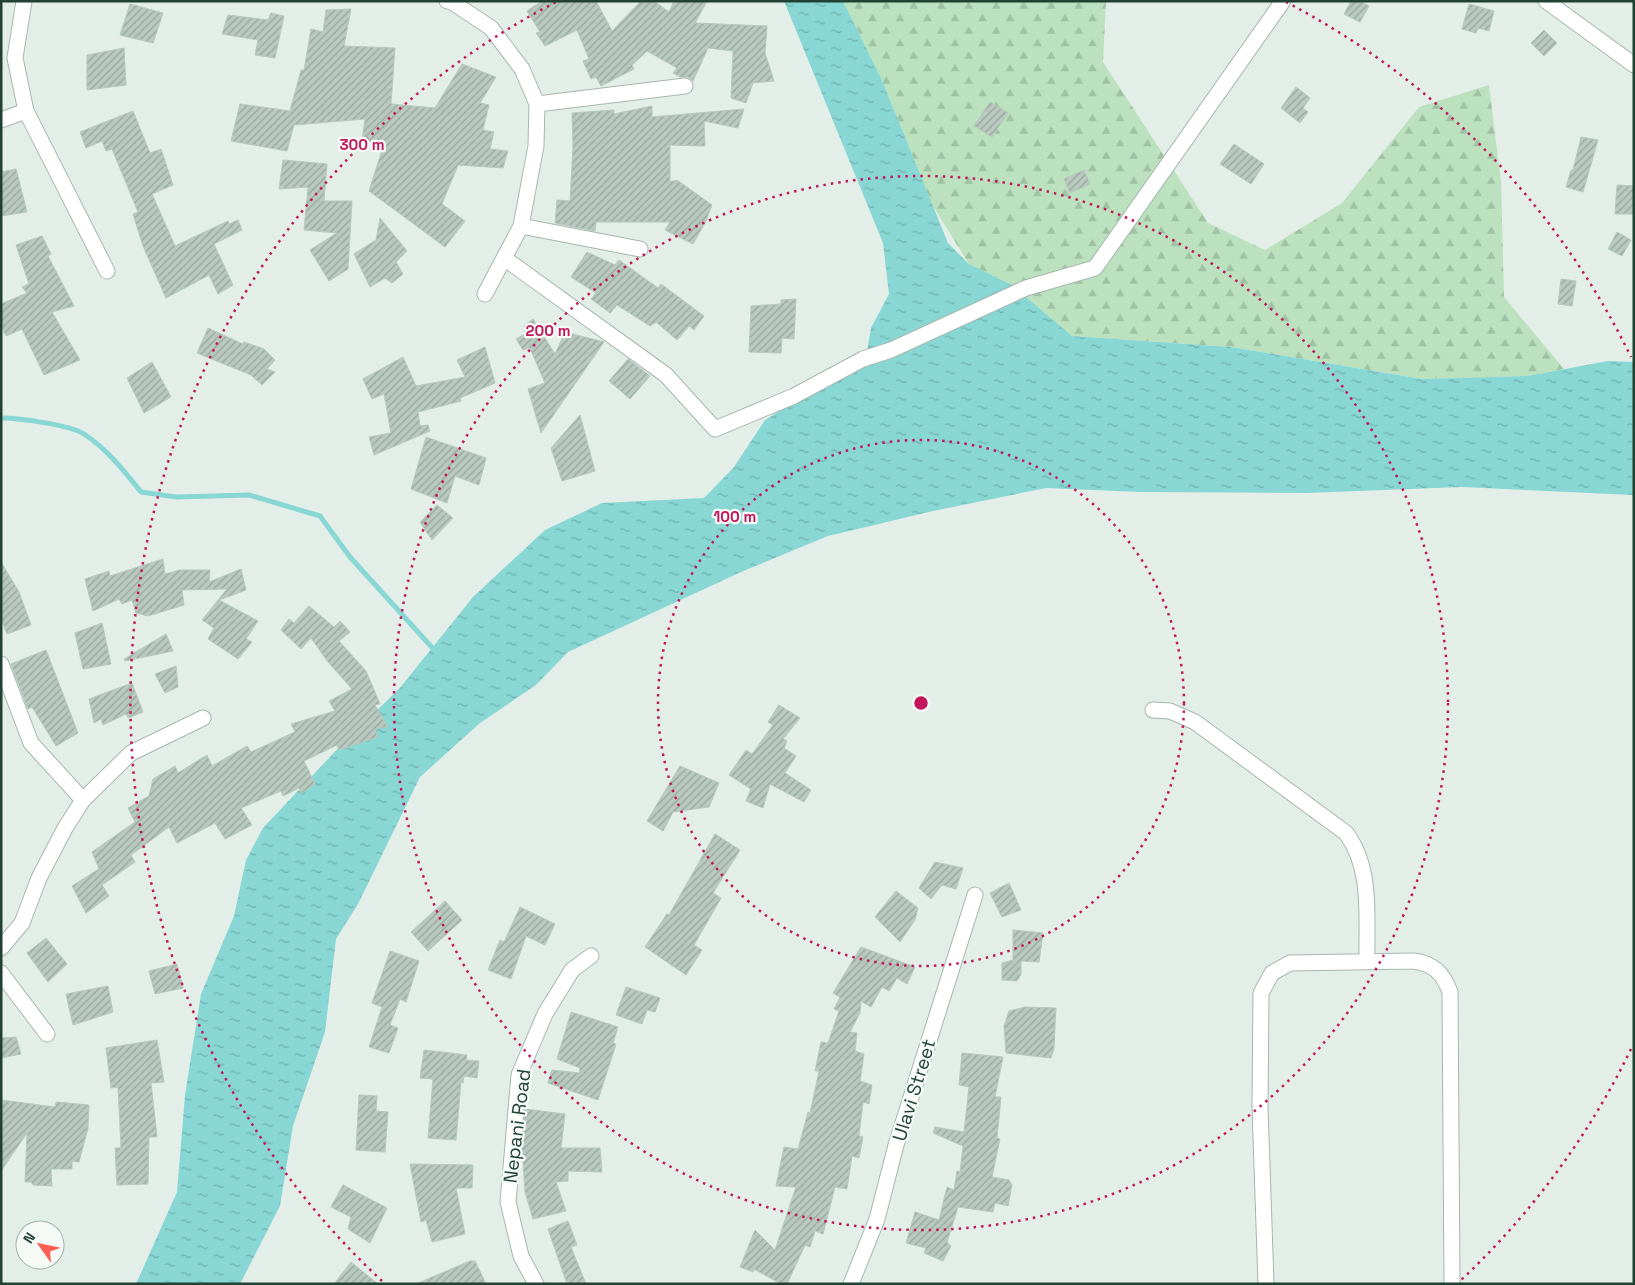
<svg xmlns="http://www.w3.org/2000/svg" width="1635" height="1285" font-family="'Space Grotesk',sans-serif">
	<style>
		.forest { fill: url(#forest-firs) }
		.water { fill: url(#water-ripples) }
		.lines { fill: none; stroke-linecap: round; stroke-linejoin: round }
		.stream { stroke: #88d7d4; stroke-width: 5 }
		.building { fill: url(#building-hatch); stroke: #b5c9bd }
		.minor-casing { stroke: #a6b7ae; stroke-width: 17 }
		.minor { stroke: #fff; stroke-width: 15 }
		.ring { fill: none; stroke: #c2185b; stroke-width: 2.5; stroke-dasharray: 2.5 5 }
		.labels { text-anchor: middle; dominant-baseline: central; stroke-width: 4.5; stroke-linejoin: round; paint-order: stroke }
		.street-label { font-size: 19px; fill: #214133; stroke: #f5faf6 }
		.centre { fill: #c2185b; stroke: #f5faf6; stroke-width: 2.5 }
		.ring-label { font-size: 15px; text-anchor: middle; font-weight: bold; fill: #c2185b; stroke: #f5faf6; stroke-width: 4.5; stroke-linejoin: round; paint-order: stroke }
	</style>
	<defs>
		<pattern id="forest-firs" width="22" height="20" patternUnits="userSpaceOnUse" patternTransform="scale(1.25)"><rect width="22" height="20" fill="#bbe1be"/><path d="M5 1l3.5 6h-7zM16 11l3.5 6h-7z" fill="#a0c2a4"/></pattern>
		<pattern id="water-ripples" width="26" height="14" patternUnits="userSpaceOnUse" patternTransform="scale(1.25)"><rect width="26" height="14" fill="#88d7d4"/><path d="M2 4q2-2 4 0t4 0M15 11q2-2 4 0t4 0" fill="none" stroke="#6fb0ad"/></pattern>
		<pattern id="building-hatch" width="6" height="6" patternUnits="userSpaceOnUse" patternTransform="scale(1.25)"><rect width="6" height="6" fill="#b9c9c0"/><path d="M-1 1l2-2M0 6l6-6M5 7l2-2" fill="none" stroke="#96a59d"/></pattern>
	</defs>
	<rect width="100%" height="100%" fill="#e4eee8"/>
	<!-- forest -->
	<path class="forest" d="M843,1H1106L1103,62L1208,223L1265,250L1342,203L1419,107L1489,85L1501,182L1504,297L1564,369L1527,376L1422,379L1231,347L1072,336L1012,285L969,264L931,203L881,78Z"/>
	<!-- water -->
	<path class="water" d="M784,1H843L881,78L948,243L969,264L1012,285L1072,336L1231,347L1422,379L1527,376L1608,361L1634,362V495L1462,487L1306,493L1140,492L1046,488L933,511L828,536L741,572L568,652L536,685L480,723L420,777L358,904L336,939L325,1032L293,1126L280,1206L240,1284H136L177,1192L185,1095L201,994L234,916L246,860L263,828L344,742L399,689L473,597L545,530L602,503L704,498L734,467L765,420L866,357L871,328L889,294L883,243Z"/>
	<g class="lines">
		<!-- stream -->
		<path class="stream" d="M1,418C19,418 70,425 84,434C107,449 124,471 141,492L176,497L249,495L320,516L350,557L437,653"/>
	</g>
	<!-- building -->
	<path class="building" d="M542,1H596L612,31L641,1H654L669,12L674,1H707L695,23L767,26L765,53L774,81L753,83L746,103L731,98L733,51L708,48L693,81L688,77H680L673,73L677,68L647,51L632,65L634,69L601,86L596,77L591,79L583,61L589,59L577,30L545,46L536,33L540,32L527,11Z
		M1351,1H1359L1369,6L1360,22L1344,14Z
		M130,4L163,13L153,43L120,35Z
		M1469,4L1494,11L1489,31L1478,28L1476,33L1462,29Z
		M351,9L344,46L395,48L391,104L435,108L462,64L496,77L480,103L489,105L483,130L494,132L490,149L508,151L503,168L458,165L442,204L465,221L445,247L369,191L384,144L362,140L365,119L294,125L287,151L231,141L240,104L290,111L301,70H304L311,29L323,32L326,10Z
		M271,13L284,16L275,58L255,55L258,40L222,34L228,15L268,20Z
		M1544,30L1557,43L1544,56L1531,43Z
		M124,48L126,85L87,90V55Z
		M1296,87L1310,98L1303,108L1308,112L1300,123L1281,108Z
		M990,102L1008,113L992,137L974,126Z
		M652,106V117L744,109L738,128L704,121L705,146L670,145V182L677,180L712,205L706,221L693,244L665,230L670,222H596L595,231L555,223L557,200L570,201L573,147L572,113L614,110V114Z
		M133,111L150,153L161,149L173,185L152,194L175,246L228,221L229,224L238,220L242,230L214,244L233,285L218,294L209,275L166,298L143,246L133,214L138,212L112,149L106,151L102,141L86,148L80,132Z
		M1581,137L1598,140L1583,192L1566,187L1571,170H1573Z
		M1234,144L1264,164L1251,184L1220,164Z
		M283,160L327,164L324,201H352L348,269L329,281L310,250L337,233L304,230L308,187L279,189Z
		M16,169L27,212L1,216V172Z
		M1084,170L1090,184L1070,193L1064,179Z
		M1617,185L1634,186V214H1615Z
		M380,218L407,251L396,262L403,274L392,283L385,278L370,287L354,254L376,240Z
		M1617,232L1631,240L1622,256L1608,249Z
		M42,236L51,254L48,256L74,306L52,312L80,360L44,375L22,329L6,336L1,326V304L27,293L22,287L29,284L16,245Z
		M587,252L615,265L619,260L658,288L661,284L704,316L694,330L689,326L677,340L656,322L650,326L617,305L610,313L591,299L596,293L571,277Z
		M1561,279L1576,281L1572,306L1558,304Z
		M796,299L794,339L782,338L781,353L749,352L751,306L781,304V300Z
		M533,319L555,354L565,332L604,342L541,433L528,389L545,383L530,348L523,350L516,339L525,334L524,326Z
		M208,328L243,344L244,342L264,349L275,360L267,369L275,372L262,385L251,375L197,353Z
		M485,347L495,383L460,398L461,401L418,412L420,426L428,425L430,431L374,455L369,437L391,433L384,394L372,399L363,379L403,357L416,386L465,377L457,360Z
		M628,359L650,376L630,399L609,381Z
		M152,362L171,397L144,413L127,378Z
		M580,415L595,471L562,481L551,448Z
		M426,437L486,458L479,485L455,476L447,503L411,489Z
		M437,505L453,518L432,540L420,522Z
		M163,559L165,574L180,570H210L209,582L241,569L246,590L219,600L258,621L246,639L252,642L238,659L208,639L214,628L202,620L227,589L182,590L184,605L148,616L136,613L132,600L122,604L119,599L93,611L85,579L109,571L110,576Z
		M1,562L19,592L31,625L7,634L1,618Z
		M309,606L334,627L340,621L350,632L339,641L366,671L380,704L375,705L388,727L375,729L378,737L339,750L337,745L304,761L315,784L301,794L299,788L283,796L281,791L241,808L252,825L225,839L215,823L177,843L169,827L131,855L135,862L102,885L109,896L86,913L72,886L99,869L92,852L135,822L128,808L149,796L153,779L175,766L178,773L207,755L212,766L247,746L251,752L295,732L291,724L335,711L329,701L352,689L328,662L311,638L301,649L281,630L289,619L294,623Z
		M102,623L111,664L83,669L75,633Z
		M166,634L173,651L125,661L124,659Z
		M46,650L78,733L56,746L32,707L28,709L11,664Z
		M176,666L178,687L165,693L155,674Z
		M132,683L143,712L128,718L126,714L103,725L101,719L94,723L89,699Z
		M779,705L800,718L783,739L787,741L784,748L796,756L785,773L811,790L804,802L770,784L763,808L746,801L751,789L729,775L746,750L752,754L773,725L768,722Z
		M680,766L719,783L709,807L673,812L663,831L647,821Z
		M715,834L740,850L713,893L721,898L694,945L702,950L686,975L645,947L667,914L669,915Z
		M935,862L963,868L956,889L942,885L931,899L919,888Z
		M1009,883L1021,910L1002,917L990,893Z
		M896,891L918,908L915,920L900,942L875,917Z
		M445,901L462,920L428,951L411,932Z
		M520,907L555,924L545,945L526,936L511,979L488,970L500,940L504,942Z
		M1013,930L1043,933L1039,962L1021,961V974L1017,981L1002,980V963L1013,960Z
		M46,938L67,964L48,982L27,953Z
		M861,947L915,967L907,984L897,978L889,991L882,987L871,1007L861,1001L860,1013L850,1032L857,1033L855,1051L864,1054L860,1081L872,1085L869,1104L863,1102L859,1136L863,1137L859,1158L852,1156L847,1189L835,1187L823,1234L815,1231L810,1247L805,1245L787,1284H781L754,1269L753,1272L740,1267L755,1230L775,1250L796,1187L776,1186L784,1147L798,1149L808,1112L810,1113L819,1071H815L821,1042L828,1043L839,1011L834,1009L840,997L833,993Z
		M390,951L419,961L406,1002L400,999L390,1025L398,1028L389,1053L369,1047L382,1007L372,1003Z
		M177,964L183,988L155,994L149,971Z
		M108,986L113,1012L73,1025L66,994Z
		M626,987L660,998L655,1012L647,1010L642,1024L616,1015Z
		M1025,1007L1056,1008L1054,1048L1051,1058L1006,1053L1004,1026L1009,1011Z
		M571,1012L618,1027L613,1043L616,1044L598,1100L548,1083L552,1070L579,1073L580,1068L557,1059Z
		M16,1037L21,1054L1,1058V1038Z
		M157,1040L164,1082L151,1083L157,1137H149L148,1184L117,1185L115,1148H121L118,1087L111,1088L106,1048Z
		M424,1050L467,1055L466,1060L479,1061L477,1078L464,1076L463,1083L461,1082L456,1140L428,1138L433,1079L420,1078Z
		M962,1053L1003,1057L995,1097H1001L997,1138L1000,1139L992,1177L1009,1180L1012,1185L1008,1206L995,1203L993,1212L958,1207L947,1242L951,1246L943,1261L924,1253L926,1248L906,1243L915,1212L939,1220L947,1187L954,1190L957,1171L960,1172L963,1146L933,1133L935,1127L964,1132L969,1087L959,1085Z
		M359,1095L377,1096L376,1111L388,1112L385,1152L356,1150Z
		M1,1100L55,1107L56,1102L89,1105L88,1128L79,1162L72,1161V1169H51L52,1186L33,1185L31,1182H25L27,1133L1,1171Z
		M525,1109L565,1114L561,1148H600L602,1172L568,1171V1181L556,1182L566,1211L533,1219L525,1192L522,1145Z
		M410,1164L473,1165L472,1188H456L465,1234L432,1242L426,1220L421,1222Z
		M343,1185L387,1208L370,1243L348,1229L351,1217L331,1207Z
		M568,1221L577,1245L571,1247L586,1284H567L548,1229Z
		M470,1261H475L486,1284H416Z
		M351,1262L378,1284H334Z"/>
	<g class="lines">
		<defs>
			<path id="minor" d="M24,1L15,58L26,111L107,271
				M447,1L452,2L491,28L522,69L537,104L536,146L521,226L485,294
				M1546,1L1634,65
				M537,104L685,86
				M1,120L26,111
				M521,226L640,249
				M504,258L666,375L715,429L794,396L863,359L891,350L1026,288L1095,268L1283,1
				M1,664L31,743L83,800
				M1153,710L1170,711L1195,722L1346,833C1373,869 1366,919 1367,961
				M1,948L22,923L39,878L65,828L83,800L131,753L203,718
				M1,973L47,1034
				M536,1284L521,1256L508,1202L519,1075L545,1014L572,970L591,956
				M851,1284L877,1219L896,1145L975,895
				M1266,1284L1260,1107L1261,993L1272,973L1290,963L1413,961C1433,963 1443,973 1450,992L1452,1284"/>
		</defs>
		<!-- minor casing -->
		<use href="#minor" class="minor-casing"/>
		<!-- minor -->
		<use href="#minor" class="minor"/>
	</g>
	<!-- distance rings -->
	<g class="ring">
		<circle cx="921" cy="703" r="263"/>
		<circle cx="921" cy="703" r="527"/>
		<path d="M1631 1049A790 790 0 0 1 1460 1281M382 1281A790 790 0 0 1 556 2M1286 2A790 790 0 0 1 1631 357"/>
	</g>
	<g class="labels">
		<!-- street labels -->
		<g class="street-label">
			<text transform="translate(914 1090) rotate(-73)">Ulavi Street</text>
			<text transform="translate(517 1126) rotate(-83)">Nepani Road</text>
		</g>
	</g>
	<circle cx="921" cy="703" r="8" class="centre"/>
	<g class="ring-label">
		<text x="362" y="150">300 m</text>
		<text x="548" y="336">200 m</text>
		<text x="735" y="522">100 m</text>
	</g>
	<!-- border -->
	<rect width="1635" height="1285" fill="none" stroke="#214133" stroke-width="5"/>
	<!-- north arrow -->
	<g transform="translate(40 1245) rotate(303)"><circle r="24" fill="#f5faf6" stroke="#a0b0a8"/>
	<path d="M0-4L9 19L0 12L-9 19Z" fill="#fb5f55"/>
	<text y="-8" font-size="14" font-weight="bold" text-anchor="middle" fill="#214133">N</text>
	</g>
</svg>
